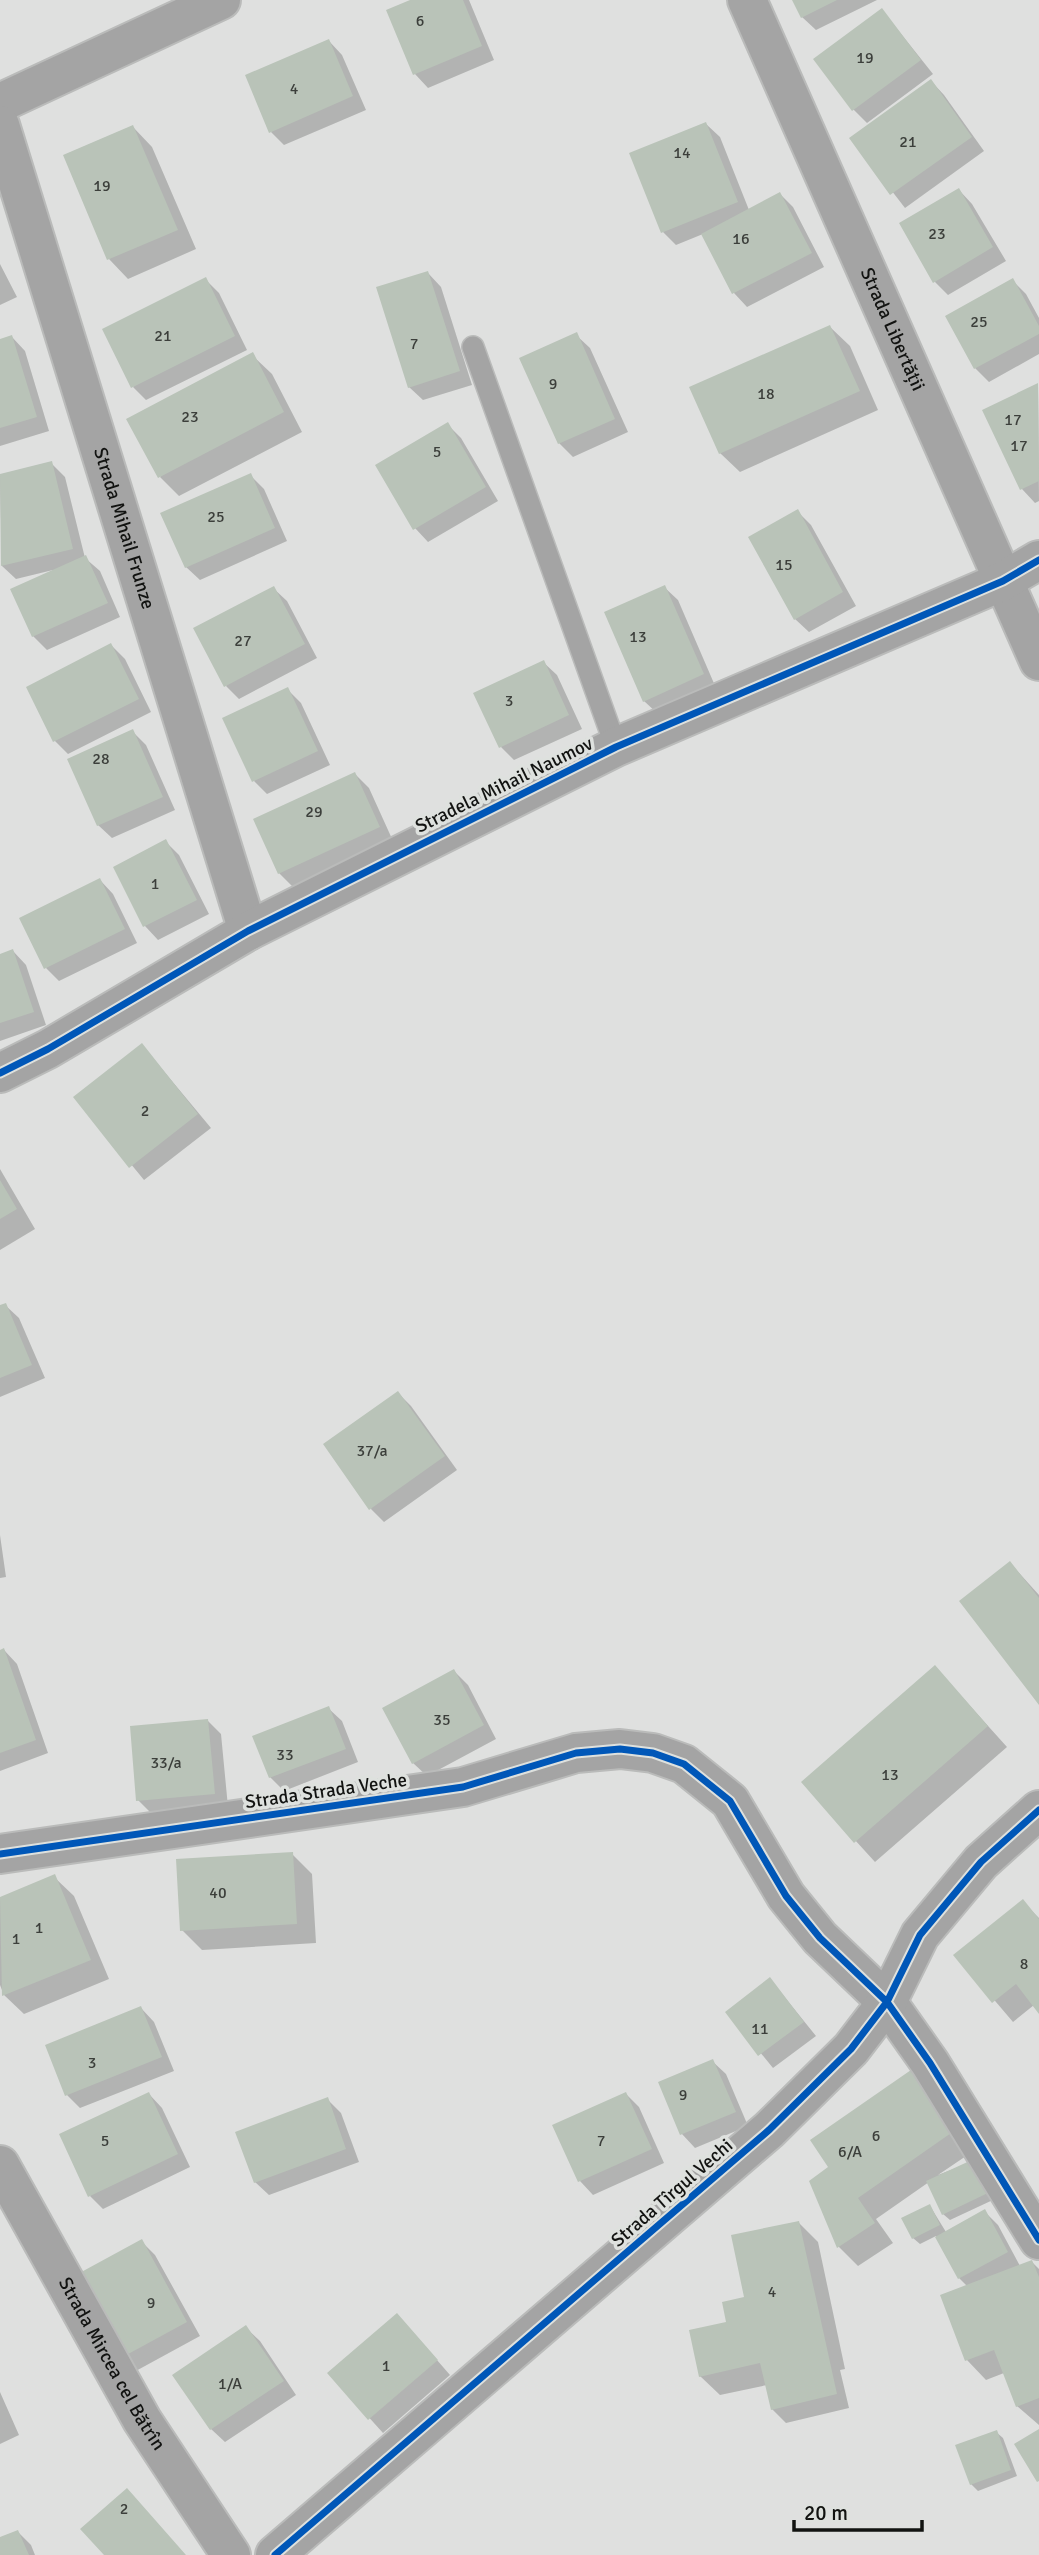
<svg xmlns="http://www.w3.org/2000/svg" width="1039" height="2555" font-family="Signika,sans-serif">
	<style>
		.shadow { fill: #0003 }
		.building { fill: #b9c3b8 }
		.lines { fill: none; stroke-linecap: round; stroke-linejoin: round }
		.service-casing { stroke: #babbba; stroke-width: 24 }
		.minor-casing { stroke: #babbba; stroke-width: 42 }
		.service { stroke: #a4a4a4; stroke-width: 21 }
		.minor { stroke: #a4a4a4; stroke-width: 38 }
		.cycleway-casing { stroke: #dee1de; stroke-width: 11 }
		.cycleway { stroke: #0057b8; stroke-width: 7 }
		.labels { text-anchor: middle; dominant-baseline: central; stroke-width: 7; stroke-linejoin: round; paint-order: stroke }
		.number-label { font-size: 16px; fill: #3c3f3b }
		.street-label { font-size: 19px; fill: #121311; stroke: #dee1de }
	</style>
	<rect width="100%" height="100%" fill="#dfe0df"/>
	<!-- shadow -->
	<path class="shadow" d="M415,0H469L494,60L428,88L415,74Z
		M794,0H877L816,30L802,17Z
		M882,10L933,74L867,123L853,109Z
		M329,41L342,55L366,110L284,145L271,132Z
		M931,81L944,95L984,151L905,208L851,138Z
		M706,124L720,137L749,210L780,194L793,207L824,267L747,307L734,293L703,234L676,245L663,232Z
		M133,127L152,147L196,249L128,279L109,259Z
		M959,190L972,204L1006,261L948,295L935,282Z
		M0,264L17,297L0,305Z
		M428,273L441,287L472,385L423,400L409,387Z
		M205,279L219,293L247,350L146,400L133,387Z
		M1012,280L1026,294L1039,318V354L989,382L975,368L947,316Z
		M830,327L850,346L878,410L740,472L720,453Z
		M576,335L590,348L628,432L573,457L559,443Z
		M12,337L25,351L49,431L0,446V341Z
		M252,355L272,374L302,432L179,496L160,477Z
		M1038,385L1039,501L1035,503L1022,489L985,411Z
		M448,425L461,438L498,501L428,542L415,528Z
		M51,463L65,477L85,558L100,571L120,617L47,650L33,636L53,570L16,579L2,566L0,476Z
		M250,475L264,489L287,541L200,580L186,567Z
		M797,511L811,525L856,606L809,632L795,619Z
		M664,587L678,600L716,688L658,714L644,701Z
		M273,588L287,601L317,658L239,699L226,686Z
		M111,645L125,659L151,712L68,754L54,740Z
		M543,662L557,675L582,729L514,760L501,747Z
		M287,689L301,703L330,765L267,794L254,781Z
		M132,731L146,745L175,810L112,838L98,825Z
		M355,774L369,788L393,841L293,887L279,873Z
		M166,842L179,855L209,914L158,940L145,926L115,868Z
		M100,880L113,894L137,943L59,981L46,968Z
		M13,951L26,965L46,1025L0,1041V956Z
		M142,1045L211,1128L144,1180L76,1097Z
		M0,1169L35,1229L0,1250Z
		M5,1305L19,1318L45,1378L0,1397V1307Z
		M398,1393L411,1406L457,1470L384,1522L371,1509Z
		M0,1535L6,1577L0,1578Z
		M1010,1563L1039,1595V1702Z
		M4,1650L17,1664L48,1753L0,1771V1652Z
		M935,1667L1007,1747L875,1862L803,1783Z
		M454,1671L468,1685L496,1739L427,1776L413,1763Z
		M328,1708L342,1721L358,1762L284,1791L270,1777Z
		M208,1721L221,1734L228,1807L152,1814L138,1800Z
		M292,1854L312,1874L316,1943L202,1950L182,1930Z
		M54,1877L74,1896L109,1979L24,2014L4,1995L0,1985V1899Z
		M1022,1901L1039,1918V2011L1034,2005L1013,2022L956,1955Z
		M770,1979L816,2036L773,2068L727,2012Z
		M141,2008L154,2022L174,2071L80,2108L67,2095Z
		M712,2061L726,2074L748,2126L695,2148L682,2134L660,2083Z
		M930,2092L972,2152L938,2175L974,2161L995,2199L950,2220L943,2214L929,2182L876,2219L893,2243L858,2266L839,2247L811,2181Z
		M149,2094L162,2108L190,2167L103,2209L90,2196Z
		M626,2094L639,2107L664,2163L593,2195L580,2181L555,2126Z
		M327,2099L341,2113L359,2162L269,2195L255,2182Z
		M930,2206L946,2232L985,2212L998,2225L1020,2266L1032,2262L1039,2269V2425L1017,2406L1004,2373L986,2380L967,2360V2286L959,2278L936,2236L920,2244L913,2238Z
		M799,2223L818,2242L845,2369L840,2370L849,2408L786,2423L772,2409L767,2385L720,2395L700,2376L728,2323Z
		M141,2241L155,2255L200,2336L134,2372L121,2358Z
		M246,2328L260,2341L296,2395L225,2442L211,2429Z
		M410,2329L450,2375L383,2433L329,2373Z
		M0,2392L19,2435L0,2444Z
		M996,2432L1003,2438L1017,2476L978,2491L971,2484Z
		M18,2532L31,2545L35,2555H0V2539Z"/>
	<!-- building -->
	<path class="building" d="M410,0H463L482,46L413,75L386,10Z
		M792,0H837L801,18Z
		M882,8L921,60L852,111L813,59Z
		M329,39L353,96L269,133L245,75Z
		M931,79L972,137L890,195L849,138Z
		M706,122L738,202L661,233L629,153Z
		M133,125L178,230L107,260L63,155Z
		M959,188L993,247L933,283L899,223Z
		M780,192L812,253L732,294L701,234Z
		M428,271L460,371L408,388L376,287Z
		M206,277L235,336L131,388L102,329Z
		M1013,278L1039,326V334L974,369L945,316Z
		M830,325L860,391L719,454L689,387Z
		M577,332L615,419L558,444L519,358Z
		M12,335L37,417L0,428V339Z
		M253,352L284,412L158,478L126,419Z
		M1038,383L1039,481L1020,490L982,410Z
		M448,422L486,487L413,530L375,465Z
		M52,461L73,549L1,566L0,474Z
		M251,473L275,528L185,568L160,513Z
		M798,509L843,592L794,620L748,537Z
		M86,555L108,603L32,637L10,589Z
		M665,585L704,674L643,702L604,612Z
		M274,586L305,644L224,687L193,628Z
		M111,643L139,699L53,742L26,687Z
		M544,660L569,715L499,748L473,693Z
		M288,687L318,751L252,782L222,718Z
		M133,729L163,797L97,826L67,759Z
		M355,772L380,827L278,874L253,819Z
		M166,839L197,900L143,927L113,867Z
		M100,878L125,929L44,969L19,918Z
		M13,949L34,1012L0,1023V954Z
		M142,1043L198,1114L129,1168L73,1097Z
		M0,1180L17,1209L0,1219Z
		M6,1303L32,1365L0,1378V1305Z
		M398,1391L445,1456L369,1510L323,1444Z
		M1010,1561L1039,1598V1705L959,1601Z
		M4,1648L36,1740L0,1753V1650Z
		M935,1665L988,1726L854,1843L801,1782Z
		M454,1669L484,1725L412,1764L382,1708Z
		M329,1706L346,1749L269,1778L252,1736Z
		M208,1719L215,1794L136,1801L130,1726Z
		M293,1852L297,1924L180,1931L176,1859Z
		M55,1874L91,1960L2,1996L0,1897Z
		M1023,1899L1039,1919V2014L1016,1984L992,2003L953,1955Z
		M770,1977L804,2022L758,2056L725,2012Z
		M141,2006L162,2057L65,2096L45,2045Z
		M713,2059L736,2112L680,2135L658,2082Z
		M911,2070L954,2131L858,2198L875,2223L837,2248L809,2181L828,2167L810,2140Z
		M149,2092L178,2154L88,2197L59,2134Z
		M626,2092L652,2149L578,2182L552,2125Z
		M328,2097L346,2149L254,2183L235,2132Z
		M974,2159L990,2192L942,2215L926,2181Z
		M930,2204L940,2225L912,2239L901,2218Z
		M985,2209L1008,2252L958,2279L935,2237Z
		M799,2221L837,2394L771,2410L760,2363L699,2377L689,2330L726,2322L722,2302L744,2297L731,2235Z
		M142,2239L187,2322L119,2359L74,2276Z
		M1032,2260L1039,2277V2398L1016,2407L994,2350L965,2361L940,2295Z
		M397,2313L438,2360L368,2420L327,2373Z
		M246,2325L284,2381L210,2430L172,2375Z
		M1039,2429V2481L1037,2482L1014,2444Z
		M997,2430L1011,2470L970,2485L955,2445Z
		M127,2488L186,2555H104L80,2529Z
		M18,2530L29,2555H0V2537Z"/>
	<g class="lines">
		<defs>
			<path id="service" d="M473,347L616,747"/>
			<g id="minor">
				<path id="s1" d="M747,0L1039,661"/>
				<path d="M0,103L221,0"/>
				<path id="s2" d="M0,125L248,931"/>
				<path d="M0,1073L48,1049L248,931L616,747L1003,581L1039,560"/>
				<path d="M0,1854L463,1787L576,1753L620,1749L653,1753L684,1764L730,1801L786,1896L820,1938L887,2002L930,2063L1039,2240"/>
				<path id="s3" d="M0,2165L142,2420L231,2555"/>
				<path d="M275,2555L769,2130L851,2049L887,2002L920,1935L981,1862L1039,1810"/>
			</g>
		</defs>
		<!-- service casing -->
		<use href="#service" class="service-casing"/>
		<!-- minor casing -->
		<use href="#minor" class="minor-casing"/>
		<!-- service -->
		<use href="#service" class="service"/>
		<!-- minor -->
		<use href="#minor" class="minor"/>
		<defs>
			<path id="cycleway" d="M0,1073L48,1049L248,931L616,747L1003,581L1039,560
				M0,1854L463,1787L576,1753L620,1749L653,1753L684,1764L730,1801L786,1896L820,1938L887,2002L930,2063L1039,2240
				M275,2555L769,2130L851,2049L887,2002L920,1935L981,1862L1039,1810"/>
		</defs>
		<!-- cycleway casing -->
		<use href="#cycleway" class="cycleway-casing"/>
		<!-- cycleway -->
		<use href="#cycleway" class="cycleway"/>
	</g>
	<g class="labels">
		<!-- number labels -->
		<g class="number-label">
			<text x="420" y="21">6</text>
			<text x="865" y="58">19</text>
			<text x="294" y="89">4</text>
			<text x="908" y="142">21</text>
			<text x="682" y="153">14</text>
			<text x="102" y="186">19</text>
			<text x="937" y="234">23</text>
			<text x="741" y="239">16</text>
			<text x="979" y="322">25</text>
			<text x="163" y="336">21</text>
			<text x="414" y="344">7</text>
			<text x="553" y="384">9</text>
			<text x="766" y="394">18</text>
			<text x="190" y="417">23</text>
			<text x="1013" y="420">17</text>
			<text x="1019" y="446">17</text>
			<text x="437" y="452">5</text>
			<text x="216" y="517">25</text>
			<text x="784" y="565">15</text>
			<text x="638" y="637">13</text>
			<text x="243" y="641">27</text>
			<text x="509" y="701">3</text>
			<text x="101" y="759">28</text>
			<text x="314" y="812">29</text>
			<text x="155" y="884">1</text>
			<text x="145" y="1111">2</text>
			<text x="372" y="1451">37/a</text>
			<text x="442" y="1720">35</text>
			<text x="285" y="1755">33</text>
			<text x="166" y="1763">33/a</text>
			<text x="890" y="1775">13</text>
			<text x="218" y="1893">40</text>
			<text x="39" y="1928">1</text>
			<text x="16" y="1939">1</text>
			<text x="1024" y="1964">8</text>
			<text x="760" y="2029">11</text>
			<text x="92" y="2063">3</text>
			<text x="683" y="2095">9</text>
			<text x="876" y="2136">6</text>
			<text x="105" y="2141">5</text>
			<text x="601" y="2141">7</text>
			<text x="850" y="2152">6/A</text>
			<text x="772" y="2292">4</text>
			<text x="151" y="2303">9</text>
			<text x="386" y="2366">1</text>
			<text x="230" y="2384">1/A</text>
			<text x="124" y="2509">2</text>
		</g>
		<!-- street labels -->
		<g class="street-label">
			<text stroke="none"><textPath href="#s1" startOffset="360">Strada Libertății</textPath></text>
			<text stroke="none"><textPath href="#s2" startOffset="422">Strada Mihail Frunze</textPath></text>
			<text transform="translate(504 785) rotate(-26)">Stradela Mihail Naumov</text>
			<text transform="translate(326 1791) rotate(-8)">Strada Strada Veche</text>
			<text transform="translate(672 2193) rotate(-41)">Strada Tîrgul Vechi</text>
			<text stroke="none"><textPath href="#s3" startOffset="228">Strada Mircea cel Bătrîn</textPath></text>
		</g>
	</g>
	<!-- scale -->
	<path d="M794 2520v10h128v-10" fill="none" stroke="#121311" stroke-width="3.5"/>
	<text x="804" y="2520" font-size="21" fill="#121311" stroke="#dee1de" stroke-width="5" paint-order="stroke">20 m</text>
</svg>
